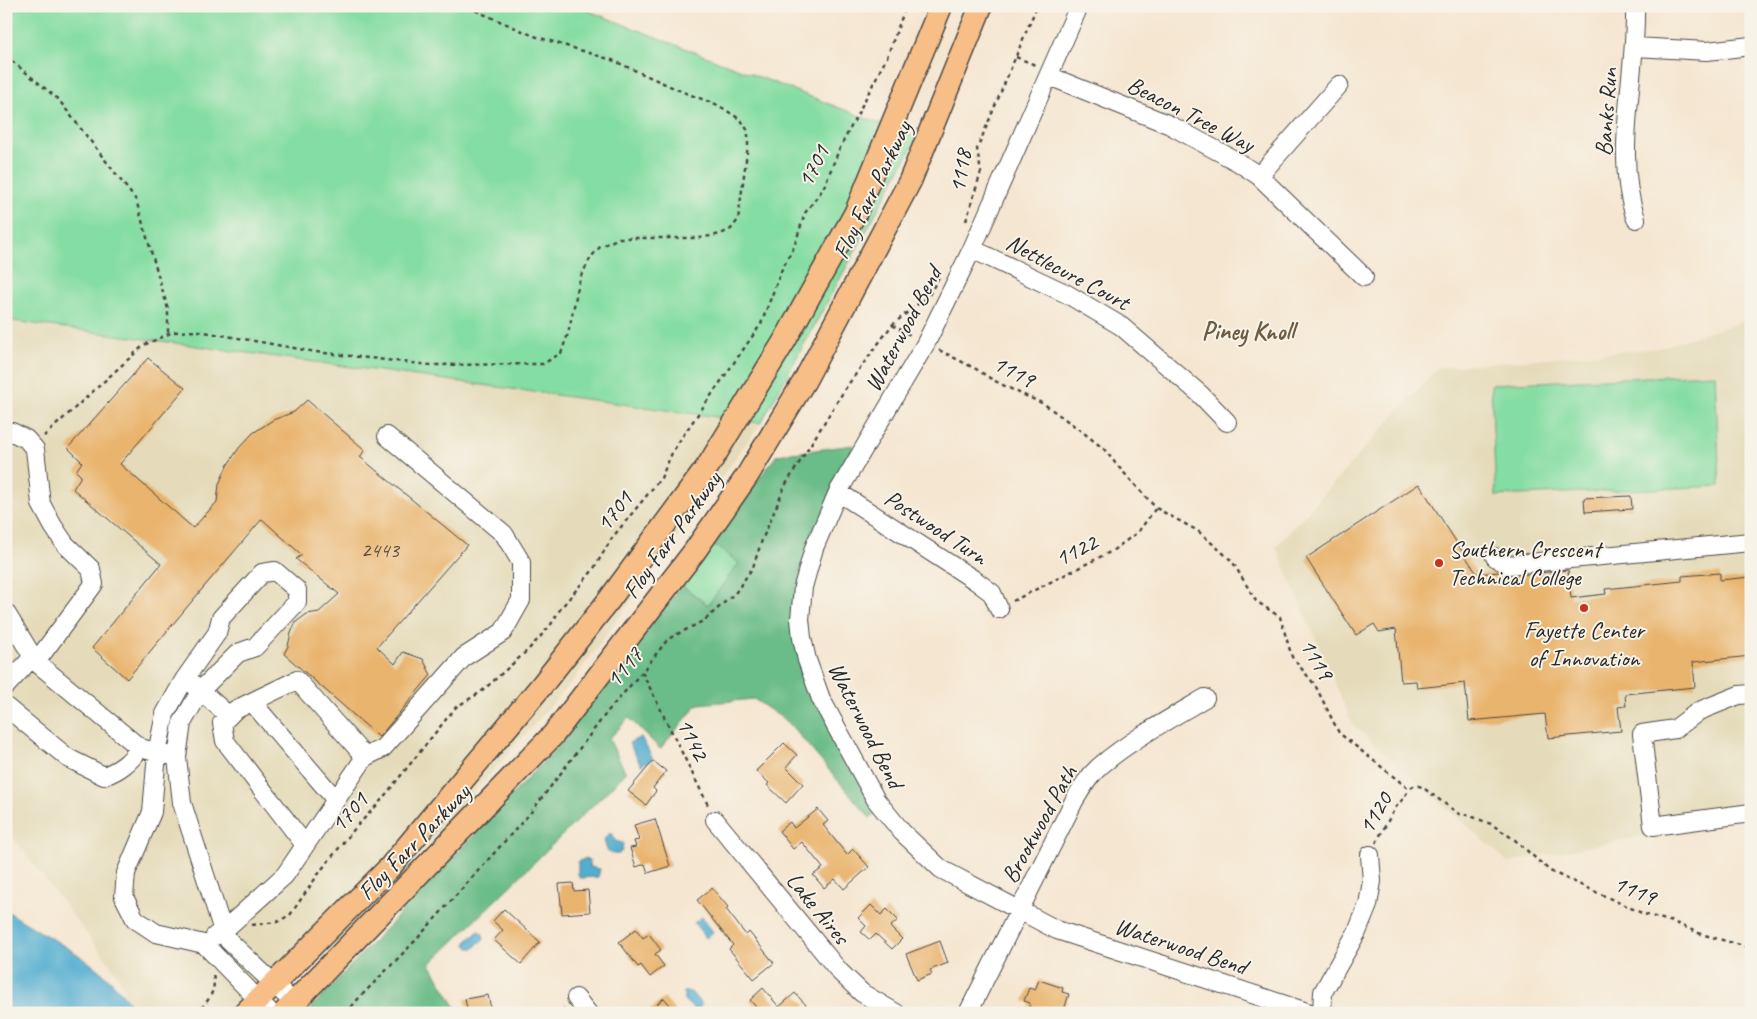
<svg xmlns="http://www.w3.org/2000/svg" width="1757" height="1019" font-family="Caveat,sans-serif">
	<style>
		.built { fill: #e5dbba }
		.green { fill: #84dda2; stroke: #588466 }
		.forest { fill: #6bbc88; stroke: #4b745a }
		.water { fill: #53add1; stroke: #3f6c7e }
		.building { fill: #e9b46d }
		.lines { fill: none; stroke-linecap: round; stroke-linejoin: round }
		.minor-casing { stroke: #494744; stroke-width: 20 }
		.major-casing { stroke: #494744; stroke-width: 25 }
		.path { stroke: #494744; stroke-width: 2.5; stroke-dasharray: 4 4; stroke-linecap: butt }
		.minor { stroke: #fff; stroke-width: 18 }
		.major { stroke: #f7be87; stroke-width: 22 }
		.poi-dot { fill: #c8321e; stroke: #f7f3e8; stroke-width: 2 }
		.labels { text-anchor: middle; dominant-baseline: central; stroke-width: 4; stroke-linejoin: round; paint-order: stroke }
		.number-label { font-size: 21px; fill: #5a4d3c }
		.street-label { font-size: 24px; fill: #2b2b2b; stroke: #f7f3e8 }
		.poi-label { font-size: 24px; fill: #2b2b2b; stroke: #f7f3e8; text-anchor: start }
		.neighbourhood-label { font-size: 25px; font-weight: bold; fill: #6e5b42; stroke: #f7f3e8 }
	</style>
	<rect width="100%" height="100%" fill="#f7f3e8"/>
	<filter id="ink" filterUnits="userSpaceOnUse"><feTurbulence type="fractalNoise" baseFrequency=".02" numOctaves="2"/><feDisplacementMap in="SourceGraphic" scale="10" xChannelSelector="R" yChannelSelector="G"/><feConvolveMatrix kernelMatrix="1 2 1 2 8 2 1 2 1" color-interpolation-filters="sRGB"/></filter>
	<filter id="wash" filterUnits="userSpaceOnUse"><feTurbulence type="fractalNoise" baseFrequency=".0096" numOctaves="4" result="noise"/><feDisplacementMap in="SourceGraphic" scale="20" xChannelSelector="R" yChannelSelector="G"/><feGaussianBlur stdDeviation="1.12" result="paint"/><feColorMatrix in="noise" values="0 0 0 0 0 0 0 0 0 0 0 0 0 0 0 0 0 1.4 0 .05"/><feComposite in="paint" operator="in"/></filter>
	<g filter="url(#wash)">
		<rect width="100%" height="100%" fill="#f5e6d1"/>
		<!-- built -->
		<path class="built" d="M1751,319V816L1508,862L1353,725L1276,547L1437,368L1659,348Z
			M6,320L761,423L572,682L356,924L265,1013H132L119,976L6,828Z"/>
		<!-- green -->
		<path class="green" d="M6,6H576L917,138L761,423L6,320Z
			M1715,374L1720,486L1496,496L1491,384Z
			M710,542L739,563L708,605L681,585Z"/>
		<!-- forest -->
		<path class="forest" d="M854,445L806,557L796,619L819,704L880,812L870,818L788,722L754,699L698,704L660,749L629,718L609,739L626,773L430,964L459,1013H306L556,748L681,585L708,605L739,563L710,542L777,455Z"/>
		<!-- water -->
		<path class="water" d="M641,737L653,759L641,765L629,743Z
			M608,834H612L615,841L623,843L622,851L619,854H613L607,850L604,840Z
			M586,858L589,861L590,867L600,869L598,877L580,878L578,875V862Z
			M6,910C56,945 102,958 136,1013H6Z
			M702,917L713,932L706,938L694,923Z
			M479,931L482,933L484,938L483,941L478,943L475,948H469L466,945L468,940Z
			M684,992H691L702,1005L696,1011L684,1000Z"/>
		<g id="blocks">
			<!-- building -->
			<path class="building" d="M148,358L185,388L120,464L193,528L217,502L219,484L227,466L239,448L253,433L273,420L294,412L307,400L365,450L360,457L467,545L377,647L395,664L403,652L423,659L431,675L379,737L284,654L288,646L291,633L296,622L307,614L319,612L339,594L296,559L302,555L262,519L203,588L127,679L92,648L161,564L73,489L81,476L76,471L82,462L68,448Z
				M1419,484L1477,574L1499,572L1509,576L1568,570L1571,598L1606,594L1605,589L1682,581V576L1720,573V580L1751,577V656L1693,662L1695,687L1625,694L1626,706L1618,707L1621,731L1548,738L1545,714L1469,721L1465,683L1417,688L1416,681L1401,682L1396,629L1379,632L1374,624L1356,635L1306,558Z
				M1631,496L1632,509L1585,512L1584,498Z
				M784,743L797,755L786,767L803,784L786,803L767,785L769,783L756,771Z
				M653,761L666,771L653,788L656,791L646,805L628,791Z
				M818,809L828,821L823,825L847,855L853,849L869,867L844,889L835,879L824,888L813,875L823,868L802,842L793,849L779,831L790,822L794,828Z
				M655,819L670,866L648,873L645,864L636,867L630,848L636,847L634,841L639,840L634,825Z
				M573,883L574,891L588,890L590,912L562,914L559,884Z
				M712,888L728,907L726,909L746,935L749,932L774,963L754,979L729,949L733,945L697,900Z
				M871,905L881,915L887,909L898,920L890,927L902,939L892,949L876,934L870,940L861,932L866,926L858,918Z
				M504,909L540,942L521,964L494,940L503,930L493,921Z
				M636,929L643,938L649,934L661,950L655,954L664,966L650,977L641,965L638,967L619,942Z
				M940,941L948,963L930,970L932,974L917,980L906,954Z
				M1039,980L1063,988L1062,992L1069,994L1063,1013H1044L1029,1007L1030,1003L1024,1001L1029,988L1035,990Z
				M763,988L779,1007L795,993L806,1005L798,1013H761L750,1000Z
				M488,995L492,1013H468L465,999Z
				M664,998L677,1013H647Z"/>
		</g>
	</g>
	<g filter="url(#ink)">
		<use href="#blocks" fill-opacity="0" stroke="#494744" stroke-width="1"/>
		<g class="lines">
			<defs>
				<path id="minor" d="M1079,6L972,249L926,343L838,492L814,548L803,587L800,619L802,638L807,660L821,699L876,800L902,832L941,869L1057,930L1310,1013
					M1635,6C1637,75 1613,154 1636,219
					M1635,47L1707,51L1751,46
					M1049,76L1170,125L1238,162L1259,176L1364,277
					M1259,176L1339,85
					M972,249L1067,294L1121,326L1200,394L1227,422
					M6,434L12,432L26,439L35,449L41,504L53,526L65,544L91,569L94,584L36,662L6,613
					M838,492L976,581L992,593L999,609
					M1495,557L1508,565L1751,542
					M192,683L229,716
					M6,686L28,662H36L140,748L167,755
					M1751,694L1739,695L1699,711L1675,729L1642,734L1653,826L1751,813
					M252,702L336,800
					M6,707L68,758L104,776C120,770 130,762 140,748
					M715,820L840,972L862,993L896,1013
					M305,845L225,741L222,723L235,710L297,680L365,757
					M215,936L223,931L285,875L365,757L383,748L464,657L503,632L521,600V562L504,534L387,436
					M576,998L588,1013
					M271,1013L204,944L156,933L135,919L124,897L126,873L152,812L157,753L165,714L184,680L217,633L221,618L262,573L275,571L297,590V602L255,647L238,653L201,690L182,723L177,757L182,803L223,931L229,941L294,1003
					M968,1013L1074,801C1081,789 1088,777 1099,767C1129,741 1171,718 1205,698
					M1322,1013L1323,992L1357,932L1368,905L1372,881L1370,855"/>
				<path id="major" d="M245,1013L390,867L542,685L609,600L708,466L785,340L856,212L941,6
					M284,1013L553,735L694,552L747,476L805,380L910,181L981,6"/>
			</defs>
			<!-- minor casing -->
			<use href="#minor" class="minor-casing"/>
			<!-- major casing -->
			<use href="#major" class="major-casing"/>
			<!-- path -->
			<path class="path" d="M418,6L423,10L459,6
				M6,56L58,99L136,200L168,309V334
				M1016,57L1035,65
				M966,221L981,172L977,149L1037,6
				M892,325L912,336
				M939,350L976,369L993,380L1015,391L1044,404L1080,430L1104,449L1116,464L1156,508L1198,531L1232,561L1256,601L1280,617L1292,657L1315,685L1339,733L1409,789L1415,785L1422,787L1459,814L1468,815L1491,824L1515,840L1550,871L1644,914L1673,922L1701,934L1751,948
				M44,436L144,345L173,332L199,331L316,352L430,365L543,364L561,353L568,334L580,278L591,257L600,247L619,238H699L721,234L731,229L738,220L748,145V131L741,120L718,105L683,92L612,60L534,36L465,6
				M1013,601L1112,551L1138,532L1156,508
				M642,672L709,807
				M1376,843L1395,808L1403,799L1409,789
				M252,925L277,922L290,915L322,869L356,827L378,804L456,707L481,692L528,650L550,626L561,608L593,570L612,538L661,478L672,453L682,437L761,324L782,269L794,247L805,213L823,189L839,150L887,57L906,6
				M195,1013C207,1004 217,991 213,975
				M346,1013L359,998L415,941L532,811L608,711L642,672L668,639L705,620L736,592L753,567L762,540L786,484L847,386L892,325L929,295L940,275
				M557,1013L564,1008"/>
			<!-- minor -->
			<use href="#minor" class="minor"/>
			<!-- major -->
			<use href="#major" class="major"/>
		</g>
	</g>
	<!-- markers -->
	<g class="poi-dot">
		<circle cx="1439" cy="563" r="5"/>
		<circle cx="1584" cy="608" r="5"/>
	</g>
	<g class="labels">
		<!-- number labels -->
		<g class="number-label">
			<text x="380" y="550">2443</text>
		</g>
		<!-- street labels -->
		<g class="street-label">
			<text transform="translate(1606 112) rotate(-86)">Banks Run</text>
			<text transform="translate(1191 114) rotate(27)">Beacon Tree Way</text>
			<text transform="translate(813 166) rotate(-63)">1701</text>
			<text transform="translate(960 171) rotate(-81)">1118</text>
			<text transform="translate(872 190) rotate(-64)">Floy Farr Parkway</text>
			<text transform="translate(1068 272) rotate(28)">Nettlecure Court</text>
			<text transform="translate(903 329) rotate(-62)">Waterwood Bend</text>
			<text transform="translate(1014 371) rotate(28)">1119</text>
			<text transform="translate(614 511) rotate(-52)">1701</text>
			<text transform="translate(936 527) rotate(33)">Postwood Turn</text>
			<text transform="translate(672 535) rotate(-54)">Floy Farr Parkway</text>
			<text transform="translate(1076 550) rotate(-26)">1122</text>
			<text transform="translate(1317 659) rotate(60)">1119</text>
			<text transform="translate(624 667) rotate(-50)">1117</text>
			<text transform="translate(866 725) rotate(63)">Waterwood Bend</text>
			<text transform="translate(693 739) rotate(64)">1142</text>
			<text transform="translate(349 812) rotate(-49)">1701</text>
			<text transform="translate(1375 813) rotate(-59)">1120</text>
			<text transform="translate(1039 824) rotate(-61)">Brookwood Path</text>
			<text transform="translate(414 842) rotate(-46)">Floy Farr Parkway</text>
			<text transform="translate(1635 890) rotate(23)">1119</text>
			<text transform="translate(818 908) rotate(51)">Lake Aires</text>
			<text transform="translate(1181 946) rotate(18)">Waterwood Bend</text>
		</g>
		<!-- poi labels -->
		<g class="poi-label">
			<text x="1449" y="549">Southern Crescent<tspan x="1449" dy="28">Technical College</tspan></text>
			<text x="1584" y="630" text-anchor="middle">Fayette Center<tspan x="1584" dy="28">of Innovation</tspan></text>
		</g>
		<!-- neighbourhood labels -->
		<g class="neighbourhood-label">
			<text x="1248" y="331">Piney Knoll</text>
		</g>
	</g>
	<!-- margin -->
	<rect width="1757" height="1019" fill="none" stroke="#f7f3e8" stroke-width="25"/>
</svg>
